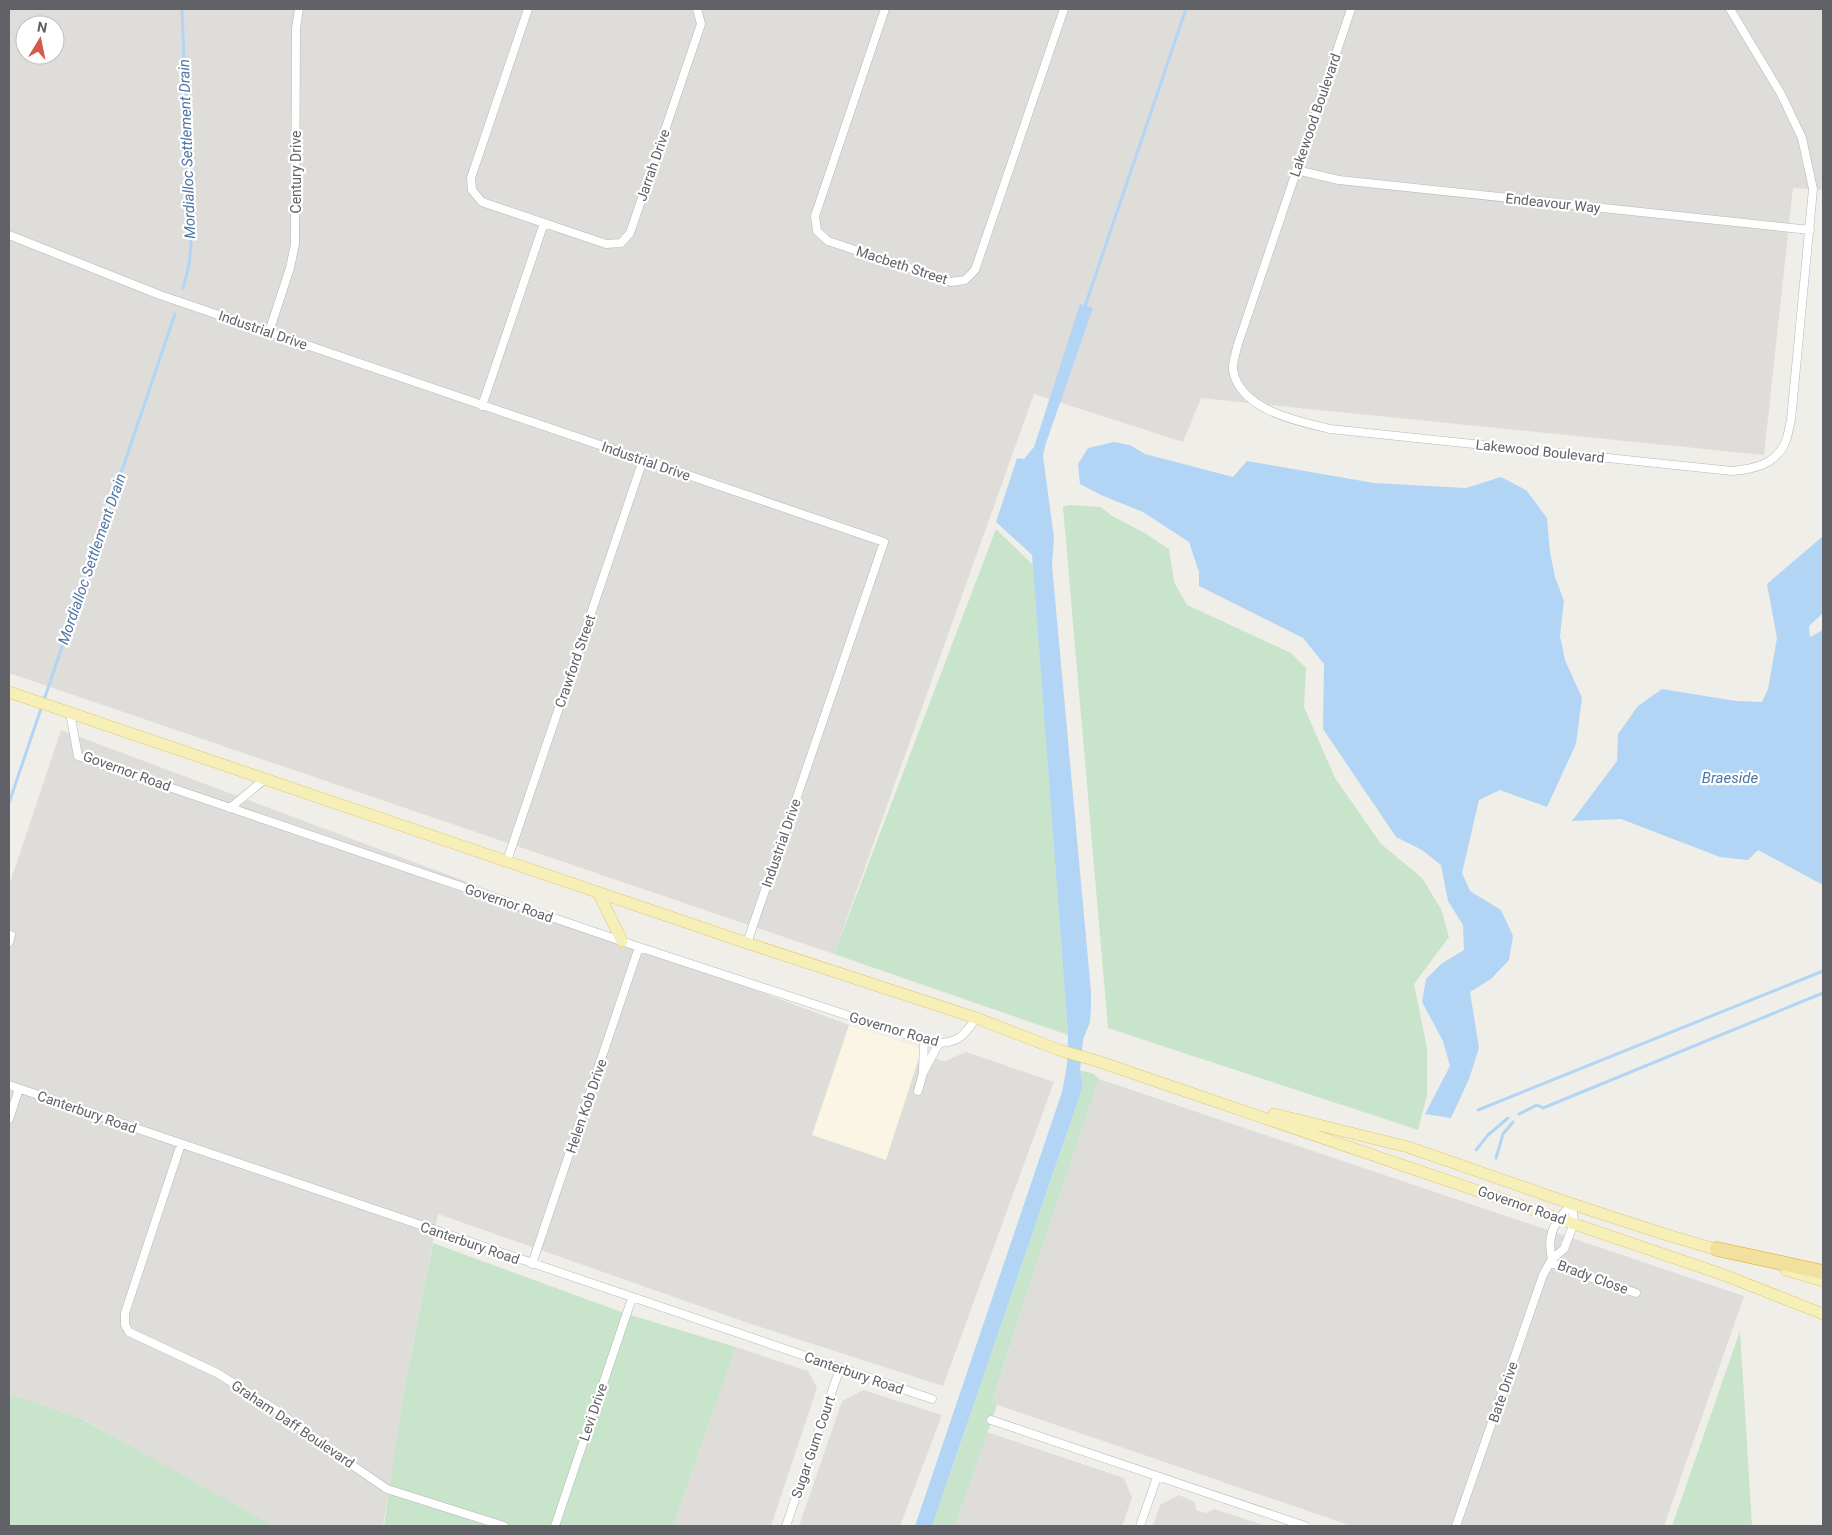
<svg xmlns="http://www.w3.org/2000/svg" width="1832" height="1535" font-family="Roboto,sans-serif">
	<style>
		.commercial { fill: #faf6e3 }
		.industrial { fill: #dfddda; fill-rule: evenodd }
		.green { fill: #c8e4ca }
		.water { fill: #b3d5f5 }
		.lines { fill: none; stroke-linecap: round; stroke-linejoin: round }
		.stream { stroke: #b3d5f5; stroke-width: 3 }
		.street-casing { stroke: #b5b7bb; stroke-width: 9 }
		.primary-casing { stroke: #e1c770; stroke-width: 12 }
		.highway-casing { stroke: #dca91c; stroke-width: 15 }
		.street { stroke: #fff; stroke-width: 8 }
		.primary { stroke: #f6efb7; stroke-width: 11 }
		.highway { stroke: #f1e09e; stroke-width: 14 }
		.labels { text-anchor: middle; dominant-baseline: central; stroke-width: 4.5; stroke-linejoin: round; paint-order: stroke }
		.street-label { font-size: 14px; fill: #606267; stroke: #fff }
		.water-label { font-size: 15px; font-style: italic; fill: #5076a6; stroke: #fff }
	</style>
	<rect width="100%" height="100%" fill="#f0eee8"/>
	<!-- commercial -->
	<path class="commercial" d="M849,1025L918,1047L920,1055L886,1160L812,1135Z"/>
	<!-- industrial -->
	<path class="industrial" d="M9,9H1823V190L1793,188L1764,455L1201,398L1183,442L1034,394L834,954L9,673ZM25,25H55V55H25Z
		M61,730L849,1025L812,1135L886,1160L920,1055L945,1061L966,1052L1054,1082L943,1386L748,1323L438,1214L413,1342L383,1526H265L87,1421L9,1393V886Z
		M1099,1079L1744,1296L1664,1526H1352L992,1403L1034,1272Z
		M736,1347L808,1371L817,1388L771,1526H673Z
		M863,1390L942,1415L900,1526H799L842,1401Z
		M987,1432L1124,1478L1132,1498L1122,1526H955Z
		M1179,1495L1195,1502L1196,1510L1206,1513L1214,1509L1266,1526H1153L1160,1505Z"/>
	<!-- green -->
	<path class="green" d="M1069,505L1101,507L1112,516L1143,532L1169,549L1174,582L1187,605L1291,653L1306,668L1304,707L1335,778L1381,844L1422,878L1441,909L1449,937L1414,984L1427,1048V1095L1418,1130L1108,1028L1063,507Z
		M996,529L1033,565L1068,1035L834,954Z
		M1080,1070L1094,1074L1099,1079L1034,1272L992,1402L997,1405L955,1526H932L1083,1086Z
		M433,1243L627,1314L736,1347L673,1526H384C397,1431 413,1337 433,1243Z
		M1740,1331L1752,1525L1672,1526Z
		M9,1393L84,1420L273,1526H9Z"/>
	<!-- water -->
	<path class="water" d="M1080,304L1093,308L1045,446L1043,456L1054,538L1052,565L1091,992V1009L1090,1022L1083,1040L1080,1070L1083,1086L932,1526H915L1062,1092L1067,1065L1068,1035L1032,555L996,522L1017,458L1024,459L1034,447Z
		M1114,442L1130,445L1145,454L1233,477L1247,461L1374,483L1466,488L1501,477L1526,490L1547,518L1550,552L1555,577L1564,601L1560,636L1565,660L1582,698L1576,744L1547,807L1500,790L1479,800L1462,873L1470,891L1501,910L1513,936L1509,960L1491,979L1470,992L1479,1048L1469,1079L1451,1118L1425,1114L1450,1066L1443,1041L1422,1002L1426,979L1441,964L1464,950L1463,925L1448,901L1441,865L1422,850L1396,837L1323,729L1324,664L1303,638L1199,586V572L1189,542L1143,512L1101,495L1080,484L1078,464L1088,448Z
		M1823,536V610L1822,614L1809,626L1810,637L1823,630V885L1758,850L1748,860L1720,857L1621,819L1572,821L1617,761L1618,734L1638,706L1662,689L1736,701L1762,702L1768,689L1777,638L1767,584Z"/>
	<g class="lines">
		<!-- stream -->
		<path class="stream" d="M182,9L191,246L189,265L183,288
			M1084,309L1186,9
			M9,803L175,314
			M1478,1110L1823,971
			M1519,1114L1537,1105L1543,1108L1823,993
			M1476,1150L1488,1135L1508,1118
			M1496,1158L1503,1134L1513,1122"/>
		<defs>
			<path id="street" d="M528,9L471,178L472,190L482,202L606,244L621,243L630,233L701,24L697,9
				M885,9L815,216L817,231L828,241L951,282L965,280L975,270L1064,9
				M1351,9L1237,347C1236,354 1232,363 1233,370C1240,410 1297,421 1330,429L1732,471C1753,469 1775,465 1785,443C1788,437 1789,427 1791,420L1813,189L1802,138L1781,94L1730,9
				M1296,170L1339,180L1810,230
				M9,235L160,295L884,542L747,943
				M269,332L290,268L295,244L296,28L299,9
				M482,406L544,223
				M70,713L78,756L639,947L932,1043C956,1044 963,1038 976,1018
				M230,808L265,779
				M507,861L643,460
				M9,942L11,935
				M923,1071L924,1040
				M9,1085L932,1399
				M918,1091L923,1073L939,1043
				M9,1119L19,1089
				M181,1144L125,1313V1325L129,1332L217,1373L276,1410L326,1447L387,1489L504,1526
				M1552,1259C1546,1234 1555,1221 1572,1204
				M1550,1262L1574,1272L1636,1293
				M532,1264L639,947
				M991,1420L1305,1526
				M555,1526L632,1298
				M786,1526L840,1368
				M1140,1526L1157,1477
				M1456,1526L1543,1275L1552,1259L1564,1249L1574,1223L1572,1204"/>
			<path id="primary" d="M9,692L747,943L976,1018L1059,1050L1097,1061L1724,1275L1823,1314
				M598,892L622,941
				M1274,1114L1408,1147L1572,1204L1664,1234L1725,1252
				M1786,1270L1823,1281"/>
			<path id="highway" d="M1717,1249L1823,1272"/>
		</defs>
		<!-- street casing -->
		<use href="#street" class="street-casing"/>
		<!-- primary casing -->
		<use href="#primary" class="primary-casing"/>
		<!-- highway casing -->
		<use href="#highway" class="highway-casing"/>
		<!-- street -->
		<use href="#street" class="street"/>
		<!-- primary -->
		<use href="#primary" class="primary"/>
		<!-- highway -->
		<use href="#highway" class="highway"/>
	</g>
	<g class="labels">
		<!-- street labels -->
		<g class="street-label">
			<text transform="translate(1315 115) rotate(-71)">Lakewood Boulevard</text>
			<text transform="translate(653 165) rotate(-71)">Jarrah Drive</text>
			<text transform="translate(296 172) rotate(-90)">Century Drive</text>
			<text transform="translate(1553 203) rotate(6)">Endeavour Way</text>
			<text transform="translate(902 265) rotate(18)">Macbeth Street</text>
			<text transform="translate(263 330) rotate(19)">Industrial Drive</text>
			<text transform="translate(1540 451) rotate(6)">Lakewood Boulevard</text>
			<text transform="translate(646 461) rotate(19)">Industrial Drive</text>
			<text transform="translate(575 661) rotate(-71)">Crawford Street</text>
			<text transform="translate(127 771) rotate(20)">Governor Road</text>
			<text transform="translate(781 843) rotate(-71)">Industrial Drive</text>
			<text transform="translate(509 903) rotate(19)">Governor Road</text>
			<text transform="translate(894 1029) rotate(16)">Governor Road</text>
			<text transform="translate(586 1106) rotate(-71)">Helen Kob Drive</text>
			<text transform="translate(87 1112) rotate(19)">Canterbury Road</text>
			<text transform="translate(1522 1205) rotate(19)">Governor Road</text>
			<text transform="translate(470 1243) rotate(19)">Canterbury Road</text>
			<text transform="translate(1593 1277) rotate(20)">Brady Close</text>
			<text transform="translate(854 1373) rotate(19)">Canterbury Road</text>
			<text transform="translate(1503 1392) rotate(-71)">Bate Drive</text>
			<text transform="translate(593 1412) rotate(-71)">Levi Drive</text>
			<text transform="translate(293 1424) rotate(34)">Graham Daff Boulevard</text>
			<text transform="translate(813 1447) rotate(-71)">Sugar Gum Court</text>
		</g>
		<!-- water labels -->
		<g class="water-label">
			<text transform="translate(187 149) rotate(-92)">Mordialloc Settlement Drain</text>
			<text transform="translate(92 559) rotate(-71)">Mordialloc Settlement Drain</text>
			<text x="1730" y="778">Braeside</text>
		</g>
	</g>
	<!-- border -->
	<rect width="1832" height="1535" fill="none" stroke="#606267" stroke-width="20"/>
	<!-- north arrow -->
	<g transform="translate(40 40) rotate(10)"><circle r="24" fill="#ffffff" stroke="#bfc0c2"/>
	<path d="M0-4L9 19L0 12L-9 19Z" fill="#d55b49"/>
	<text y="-8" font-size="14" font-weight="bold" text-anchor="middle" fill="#606267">N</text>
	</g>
</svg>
